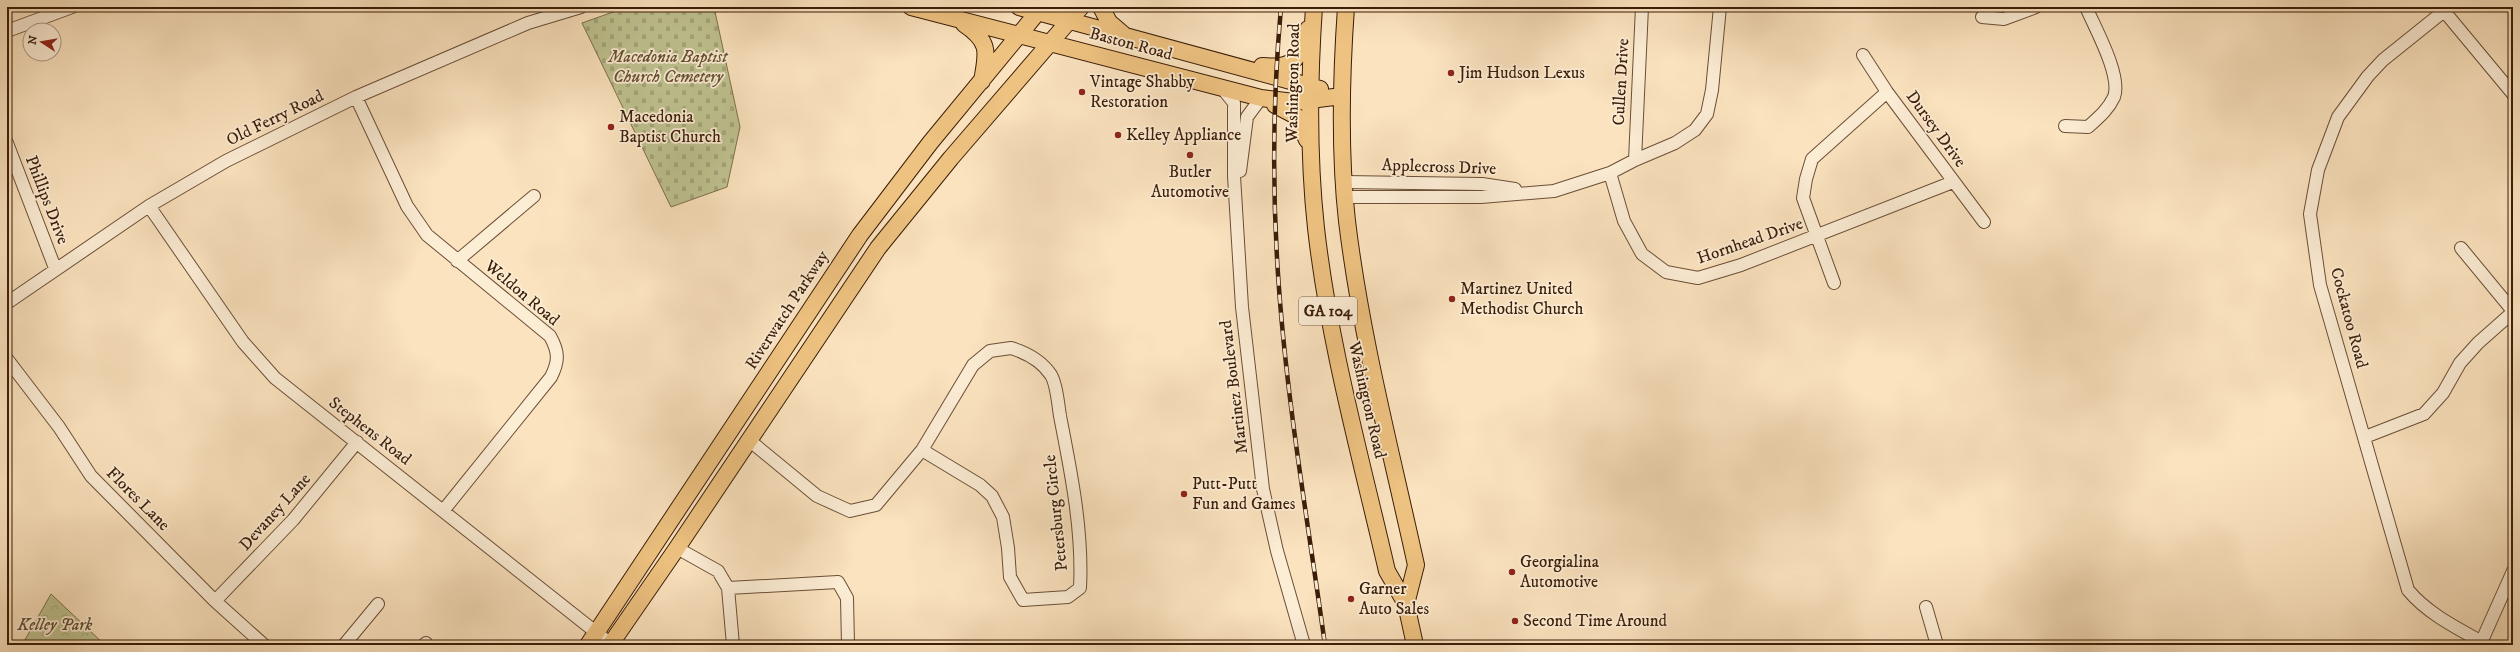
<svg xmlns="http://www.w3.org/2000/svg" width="2520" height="652" font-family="'IM FELL DW Pica',serif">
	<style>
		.cemetery { fill: url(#cemetery-stones); stroke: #7d704c }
		.park { fill: url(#park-crowns); stroke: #7d704c }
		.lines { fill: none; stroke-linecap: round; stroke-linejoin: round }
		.minor-casing { stroke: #6b4e36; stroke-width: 14 }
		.major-casing { stroke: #3b1d08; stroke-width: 18 }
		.minor { stroke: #fcedd5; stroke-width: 12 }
		.major { stroke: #eec280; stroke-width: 16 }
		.rail-casing { stroke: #3b1d08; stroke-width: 4.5 }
		.rail { stroke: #fcedd5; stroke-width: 3; stroke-dasharray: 9; stroke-linecap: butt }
		.poi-dot { fill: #8f2418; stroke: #fcedd5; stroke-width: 1.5 }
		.labels { text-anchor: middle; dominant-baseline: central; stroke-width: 3.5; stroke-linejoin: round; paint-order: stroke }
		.shield { fill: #fcedd5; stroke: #755b46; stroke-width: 1 }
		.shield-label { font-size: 16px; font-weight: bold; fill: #3b1d08 }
		.street-label { font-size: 17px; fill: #3b1d08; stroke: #fcedd5 }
		.park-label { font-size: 17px; font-style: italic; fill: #634f31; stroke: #fcedd5 }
		.poi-label { font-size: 17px; fill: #3b1d08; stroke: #fcedd5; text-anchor: start }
	</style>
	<defs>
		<pattern id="cemetery-stones" width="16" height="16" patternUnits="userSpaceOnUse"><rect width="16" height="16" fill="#bfc391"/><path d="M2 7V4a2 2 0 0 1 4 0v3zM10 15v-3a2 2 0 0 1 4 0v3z" fill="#a5a77c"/></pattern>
		<pattern id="park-crowns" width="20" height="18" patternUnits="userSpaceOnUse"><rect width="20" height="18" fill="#bfc391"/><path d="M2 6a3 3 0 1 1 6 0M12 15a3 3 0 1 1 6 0" fill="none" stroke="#a5a77c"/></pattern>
	</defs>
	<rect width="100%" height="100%" fill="#fbe3bf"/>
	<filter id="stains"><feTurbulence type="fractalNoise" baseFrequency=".005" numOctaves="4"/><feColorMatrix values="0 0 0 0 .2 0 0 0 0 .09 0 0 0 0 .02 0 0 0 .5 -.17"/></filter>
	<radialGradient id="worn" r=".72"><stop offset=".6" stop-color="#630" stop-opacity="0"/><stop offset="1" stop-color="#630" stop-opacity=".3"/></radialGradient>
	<!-- cemetery -->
	<path class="cemetery" d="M627,7H714L740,127L727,187L671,207L582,23Z"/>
	<!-- park -->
	<path class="park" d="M51,594L105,645H22Z"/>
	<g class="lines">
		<defs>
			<path id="minor" d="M2449,7L2383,60L2368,76L2338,117L2318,170L2310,214L2320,285L2408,590C2427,613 2455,627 2482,642
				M2444,11L2513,94
				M1982,17L2004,19L2036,7
				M7,31L72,7
				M1863,55L1887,92L1984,222
				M1222,88L1234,103V176L1242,307L1263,489L1277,551L1304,645
				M356,97L407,206L427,235L550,336C559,352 559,361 551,377L443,511
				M2065,126L2088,127C2098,118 2108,110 2114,97C2122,76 2095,28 2086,7
				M7,143L55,268
				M1635,160L1642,7
				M1240,171L1247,117L1261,98
				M1610,173L1624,221L1642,254L1666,272L1698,278L1741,265L1953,182
				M1344,182L1482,184L1515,189
				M1345,197H1481L1554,191L1610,173L1635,160L1675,143L1695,130L1707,114L1712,90L1720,7
				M149,206L243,342L275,378L612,645
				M2461,248L2513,311
				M457,261L534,196
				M1834,283L1803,198L1806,179L1812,159L1887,92
				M7,303L149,206L226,161L356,97L528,23L581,7
				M1011,348C1027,353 1041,360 1051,375C1057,385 1058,404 1060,416C1071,472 1083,531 1080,588L1068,597L1023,600L1010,577L1008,548L1003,517L992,496L980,485L922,450L973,365L990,351Z
				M7,359L59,427L91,476L215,601L264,645
				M2365,437L2424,414L2443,393L2460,363L2478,343L2513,312
				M749,440L817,496L850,511L876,505L922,450
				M677,548L718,571L728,588L733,645
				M728,588L838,582L847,598L848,645
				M215,601L293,520L357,442
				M1926,607L1937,645
				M344,645L378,604
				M424,645L426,643
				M2480,645L2513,571"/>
			<path id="major" d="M911,7L1261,98L1294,102L1342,96
				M1019,7L1320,89
				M1101,7L1109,22L1123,34
				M1314,7C1309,80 1308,155 1316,228C1329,344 1361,458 1387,571L1406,604L1415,645
				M1346,7C1341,78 1339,150 1347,221C1361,337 1391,451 1416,565L1406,604
				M964,24C991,42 987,53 982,81
				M1262,66C1296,69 1298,59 1308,29
				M1275,105L1296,116L1307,140
				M588,645L860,235L930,143L1042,7
				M610,645L677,548L878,248L951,158L1081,7"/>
		</defs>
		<!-- minor casing -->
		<use href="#minor" class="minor-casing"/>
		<!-- major casing -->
		<use href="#major" class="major-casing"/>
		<!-- minor -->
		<use href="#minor" class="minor"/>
		<!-- major -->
		<use href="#major" class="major"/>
		<defs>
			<path id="rail" d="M1281,7C1273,96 1272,185 1278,274C1286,398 1308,522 1325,645"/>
		</defs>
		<!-- rail casing -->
		<use href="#rail" class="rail-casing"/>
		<!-- rail -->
		<use href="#rail" class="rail"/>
	</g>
	<!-- markers -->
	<g class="poi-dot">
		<circle cx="1451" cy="73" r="4"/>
		<circle cx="1082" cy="92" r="4"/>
		<circle cx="611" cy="127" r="4"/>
		<circle cx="1118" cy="135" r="4"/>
		<circle cx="1190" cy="155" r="4"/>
		<circle cx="1452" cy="299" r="4"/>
		<circle cx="1184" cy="494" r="4"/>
		<circle cx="1512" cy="572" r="4"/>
		<circle cx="1351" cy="599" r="4"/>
		<circle cx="1515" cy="621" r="4"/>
	</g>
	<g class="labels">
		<!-- shield labels -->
		<rect class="shield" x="1299" y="297" width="58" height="28" rx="3"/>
		<g class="shield-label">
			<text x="1328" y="311">GA 104</text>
		</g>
		<!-- street labels -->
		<g class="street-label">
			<text transform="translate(1131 44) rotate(15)">Baston Road</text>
			<text transform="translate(1621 82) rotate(-87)">Cullen Drive</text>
			<text transform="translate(1293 83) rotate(-89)">Washington Road</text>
			<text transform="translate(275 118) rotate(-26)">Old Ferry Road</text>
			<text transform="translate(1936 129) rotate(54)">Dursey Drive</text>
			<text transform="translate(1439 167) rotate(2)">Applecross Drive</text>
			<text transform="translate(47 200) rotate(69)">Phillips Drive</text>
			<text transform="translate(1750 241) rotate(-19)">Hornhead Drive</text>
			<text transform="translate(522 293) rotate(40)">Weldon Road</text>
			<text transform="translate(787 310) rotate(-57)">Riverwatch Parkway</text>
			<text transform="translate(2349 318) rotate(75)">Cockatoo Road</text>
			<text transform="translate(1234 387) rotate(-97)">Martinez Boulevard</text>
			<text transform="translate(1367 400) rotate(77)">Washington Road</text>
			<text transform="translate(370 431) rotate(38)">Stephens Road</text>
			<text transform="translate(138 499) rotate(45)">Flores Lane</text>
			<text transform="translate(275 512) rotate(-48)">Devaney Lane</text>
			<text transform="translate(1056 513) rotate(-96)">Petersburg Circle</text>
		</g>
		<!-- park labels -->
		<g class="park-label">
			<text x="668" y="57">Macedonia Baptist<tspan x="668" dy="20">Church Cemetery</tspan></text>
			<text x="55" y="625">Kelley Park</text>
		</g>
		<!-- poi labels -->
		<g class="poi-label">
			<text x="1459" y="73">Jim Hudson Lexus</text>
			<text x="1090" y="82">Vintage Shabby<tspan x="1090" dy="20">Restoration</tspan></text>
			<text x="619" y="117">Macedonia<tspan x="619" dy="20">Baptist Church</tspan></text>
			<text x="1126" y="135">Kelley Appliance</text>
			<text x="1190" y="172" text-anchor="middle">Butler<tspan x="1190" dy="20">Automotive</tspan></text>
			<text x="1460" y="289">Martinez United<tspan x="1460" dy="20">Methodist Church</tspan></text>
			<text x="1192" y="484">Putt-Putt<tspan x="1192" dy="20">Fun and Games</tspan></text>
			<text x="1520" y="562">Georgialina<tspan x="1520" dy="20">Automotive</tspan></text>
			<text x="1359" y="589">Garner<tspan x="1359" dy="20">Auto Sales</tspan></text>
			<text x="1523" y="621">Second Time Around</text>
		</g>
	</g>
	<!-- margin -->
	<rect width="2520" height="652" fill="none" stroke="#fbe3bf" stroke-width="24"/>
	<rect x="8" y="8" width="2504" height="636" fill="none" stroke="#3b1d08" stroke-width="2"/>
	<rect x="12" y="12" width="2496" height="628" fill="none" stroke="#3b1d08"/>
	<!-- north arrow -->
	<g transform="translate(42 42) rotate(282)"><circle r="19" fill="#fcedd5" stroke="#af9a83"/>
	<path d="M0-3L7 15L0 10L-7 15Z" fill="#8f2418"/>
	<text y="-6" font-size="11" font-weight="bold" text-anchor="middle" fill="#3b1d08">N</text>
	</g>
	<rect width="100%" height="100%" filter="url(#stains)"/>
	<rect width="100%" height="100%" fill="url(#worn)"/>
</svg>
